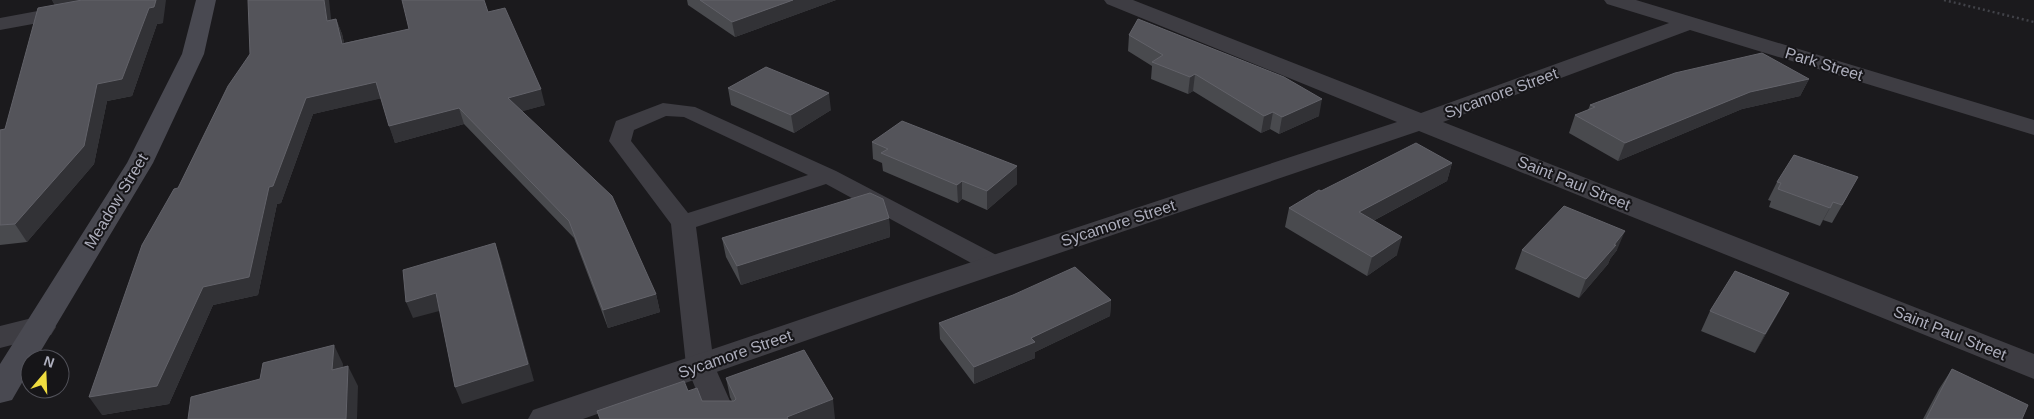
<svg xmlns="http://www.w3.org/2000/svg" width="2034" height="419" font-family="Helvetica,sans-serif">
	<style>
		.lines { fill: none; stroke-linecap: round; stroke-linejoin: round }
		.path { stroke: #414248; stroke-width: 2.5; stroke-dasharray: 2 3; stroke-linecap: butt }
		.lane { fill: #3e3d43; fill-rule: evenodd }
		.street { fill: #3e3d43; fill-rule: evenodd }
		.secondary { fill: #494951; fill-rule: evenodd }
		.wall { fill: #494a4e }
		.shaded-wall { fill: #323236 }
		.building { fill: #54545a; stroke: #626269 }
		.labels { text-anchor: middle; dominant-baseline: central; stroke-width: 4; stroke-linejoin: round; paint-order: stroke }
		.street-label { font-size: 16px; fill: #adaebc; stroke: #161518 }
	</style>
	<rect width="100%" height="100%" fill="#1b1a1d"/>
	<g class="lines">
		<!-- path -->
		<path class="path" d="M1944,0L2034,22"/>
		<!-- lane -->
		<path class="lane" d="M663,103L695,107L836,171L1004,259L1008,265L1004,271L995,273L986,271L826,184L696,227L714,365L738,419H708L686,365L671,224L609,141L616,121ZM666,116L684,117L808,175L688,213L631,141L634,130Z"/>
		<!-- street -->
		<path class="street" d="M97,0H141L138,4L131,6L0,30V18Z
			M1104,0H1133L1421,113L1669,23L1607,4L1604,0H1636L2034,120V135L1690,30L1443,122L2034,354V379L1419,131L924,299L583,419H528L533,410L902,285L1397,122L1107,4Z
			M40,316L51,319L56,327L51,335L0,348V326Z"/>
		<!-- secondary -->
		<path class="secondary" d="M196,0H216L204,54L153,163L36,359H30V369L12,400L0,403V364L127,163L182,54Z"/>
	</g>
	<!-- wall -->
	<path class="wall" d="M52,0L163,23L157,24L132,96L107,101L94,164L27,242L0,245V130L5,129L55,5Z
		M687,0H836L735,37L688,5Z
		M488,12L545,105L522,111L656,294L660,312L608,328L574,238L464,124L395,143L381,98L313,114L281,203L277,204L258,295L213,305L169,404L102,415L178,188L250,54L331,20L336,19L342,34L344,43Z
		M1129,35L1319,116L1279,134L1270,129L1261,133L1193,91L1188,94L1151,79L1152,66L1128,51Z
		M1809,79L1800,96L1742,109L1618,161L1569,133L1575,115L1588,110L1590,105Z
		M728,88L831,110L794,133L731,105Z
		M872,142L1017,184L987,210L962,199L958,203L883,171L882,163L873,159Z
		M1452,163L1447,181L1373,221L1397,255L1367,276L1285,227L1289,208L1321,191Z
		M1777,182L1848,195L1832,223L1823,220L1820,226L1769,207L1771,201L1768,200Z
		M889,218L890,237L741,285L726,257L722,238Z
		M1522,250H1617L1610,259L1608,264L1579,298L1515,269Z
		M1789,293L1755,353L1701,331L1710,311Z
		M1111,300L1110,316L1035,352V358L974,384L940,339L939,323Z
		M1952,369L2022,419H1923L1939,389Z
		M726,378L835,419H600L688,391L702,401H732L730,397Z"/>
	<!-- shaded-wall -->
	<path class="shaded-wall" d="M52,0H87L55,6Z
		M156,0H166L163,23L157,24L132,96L107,101L94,164L27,242L15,224L97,84L149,8Z
		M324,0H329L333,36L327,21Z
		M793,0H836L735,37L732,22Z
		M336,19L342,34L348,59L342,44Z
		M1195,74L1193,91L1188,94L1190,77Z
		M1809,79L1800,96L1742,109L1618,161L1625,143L1750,92Z
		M376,82L383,98L313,114L281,203L277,204L258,295L213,305L169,404L102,415L89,397L203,287L269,187L306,98Z
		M541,89L545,105L513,114L508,98Z
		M829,93L831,110L794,133L791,115Z
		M1322,99L1319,116L1279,134L1282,117Z
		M459,108L464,124L395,143L389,126Z
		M1273,112L1270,129L1261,133L1264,116Z
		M1452,163L1447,181L1354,231L1359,212Z
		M1017,166V184L987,210V191Z
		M962,181V199L958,203L957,185Z
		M1833,202L1823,220L1820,226L1830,208Z
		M889,218L890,237L741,285L737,266Z
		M1625,231L1617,250L1610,259L1608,264L1579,298L1586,279Z
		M1402,237L1397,255L1367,276L1372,257Z
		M495,243L501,260L534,381L462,404L455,387Z
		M436,293L443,310L413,318L406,302Z
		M1789,293L1779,312L1755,353L1765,334Z
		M656,294L660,312L608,328L603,310Z
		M1111,300L1110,316L1035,352V358L974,384V367L1031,338Z
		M334,345L343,364L342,390L332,370Z
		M348,366L358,386L357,419H345Z
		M833,399L835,419H787V417Z"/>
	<!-- building -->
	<path class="building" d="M82,0H156L154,7L149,8L122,79L97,84L84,146L15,224L0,225V130L5,129L38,8Z
		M248,0H324L327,21L336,19L342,44L409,29L402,0H484L488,12L505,8L541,89L508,98L612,196L656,294L603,310L569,221L459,108L389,126L376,82L306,98L273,186L269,187L249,277L203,287L157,386L89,397L142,245L174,189L178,188L228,86L250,54Z
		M700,0H793L732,22Z
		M1138,19L1284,77L1322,99L1282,117L1273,112L1264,116L1195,74L1190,77L1152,62L1163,55L1129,35Z
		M1762,53L1809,79L1750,92L1625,143L1575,115L1595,107L1590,105L1675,73Z
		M766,67L829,93L791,115L728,88Z
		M902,121L1017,166L987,191L962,181L957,185L881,153L888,149L872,142Z
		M1416,143L1452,163L1359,212L1402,237L1372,257L1289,208L1319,190L1321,191Z
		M1794,155L1858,177L1842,205L1833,202L1830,208L1778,189L1781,183L1777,182Z
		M870,193L883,199L889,218L737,266L722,238Z
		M1564,206L1625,231L1614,245H1616L1586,279L1522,250Z
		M495,243L528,364L455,387L436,293L406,302L403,270Z
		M1075,267L1111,300L1031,338L1035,342L974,367L939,323L1013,295Z
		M1735,271L1789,293L1765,334L1710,311Z
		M334,345L332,370L348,366L346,419H188L191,397L260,379L263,363Z
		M804,350L833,399L787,417L788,419H600L597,411L684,381L688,391L697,388L702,401H734L736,399L726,378Z
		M1952,369L2028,405L2022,419H1926Z"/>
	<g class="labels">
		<!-- street labels -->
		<g class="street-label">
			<text transform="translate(1824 64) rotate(17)">Park Street</text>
			<text transform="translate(1501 93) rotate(-20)">Sycamore Street</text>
			<text transform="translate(1574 183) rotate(22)">Saint Paul Street</text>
			<text transform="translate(116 201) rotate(-59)">Meadow Street</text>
			<text transform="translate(1118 223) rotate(-18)">Sycamore Street</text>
			<text transform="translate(1950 333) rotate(22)">Saint Paul Street</text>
			<text transform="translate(735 354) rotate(-19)">Sycamore Street</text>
		</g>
	</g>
	<!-- north arrow -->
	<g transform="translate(45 374) rotate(19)"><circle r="24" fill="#161518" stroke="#52525a"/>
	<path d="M0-4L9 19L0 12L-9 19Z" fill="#efdc3f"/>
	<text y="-8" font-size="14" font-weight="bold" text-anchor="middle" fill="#adaebc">N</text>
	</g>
</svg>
